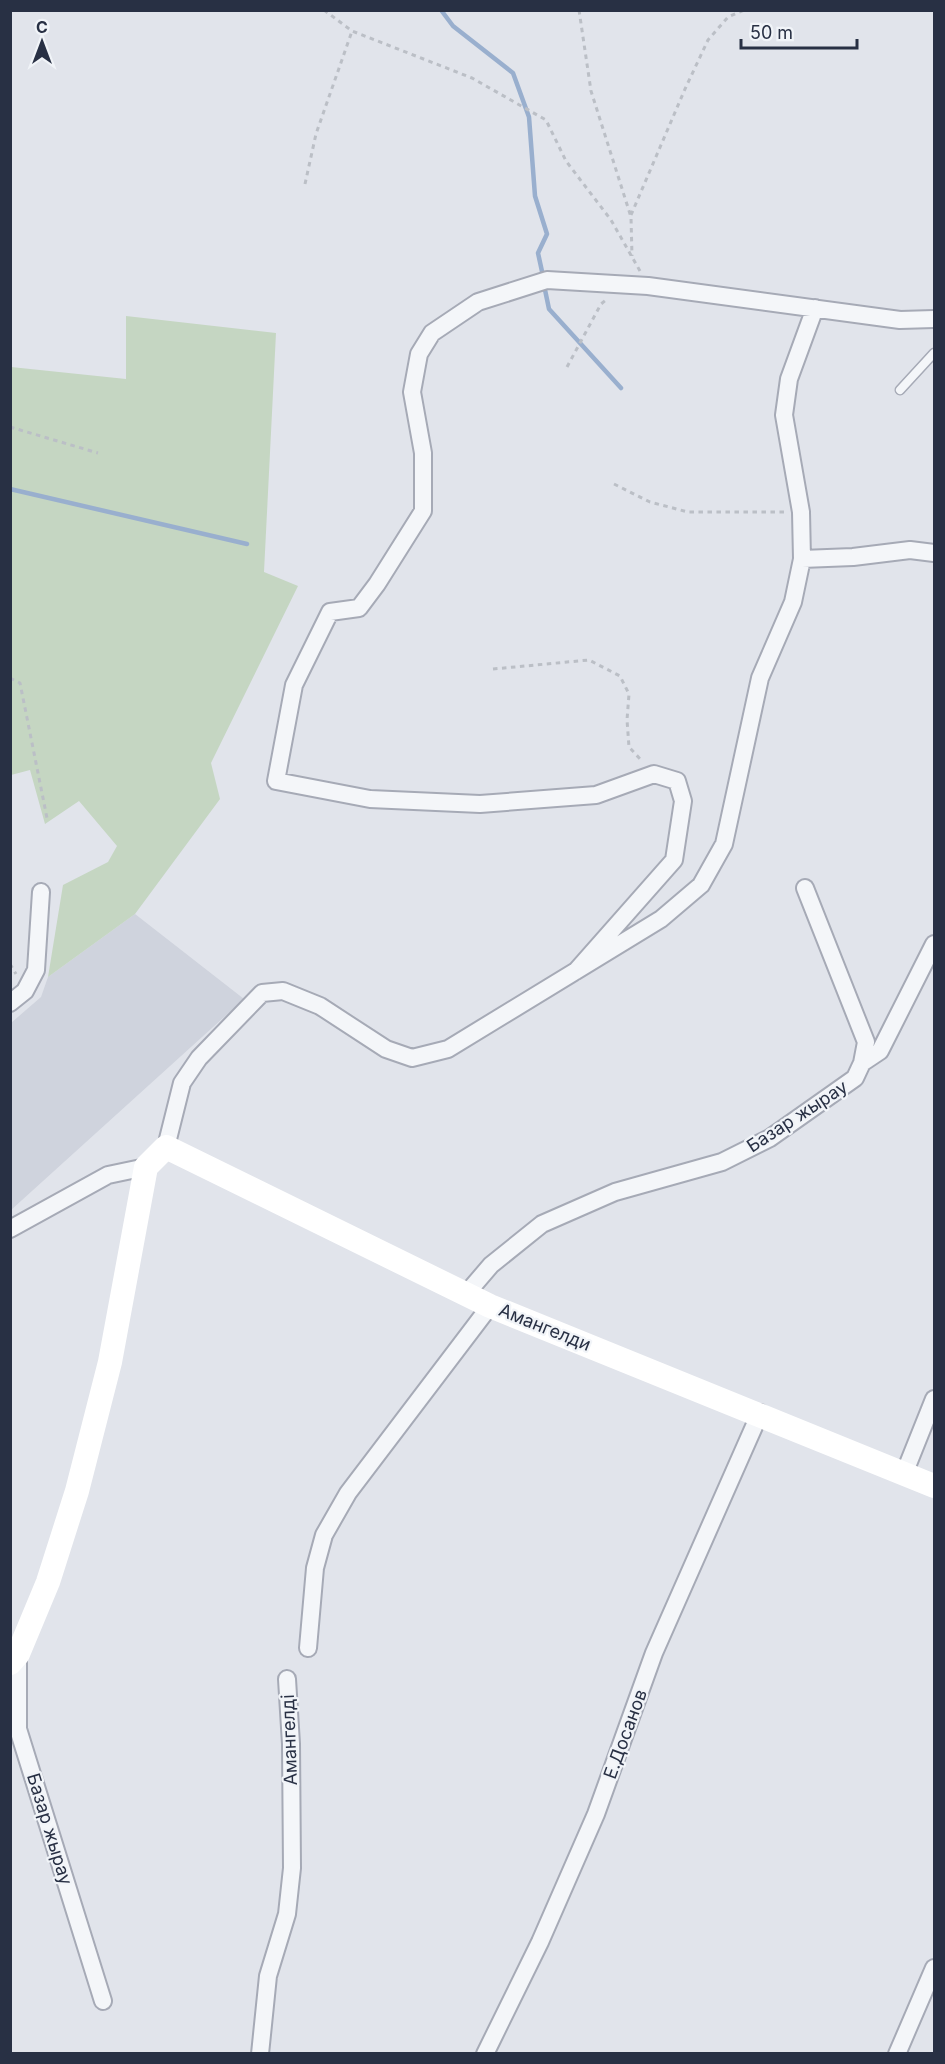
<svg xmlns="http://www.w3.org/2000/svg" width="945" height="2064" font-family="Inter,sans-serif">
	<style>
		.built { fill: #cfd3dd }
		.green { fill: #c5d6c2 }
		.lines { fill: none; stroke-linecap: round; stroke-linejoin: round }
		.stream { stroke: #99afce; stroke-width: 4.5 }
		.service-casing { stroke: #a6aab6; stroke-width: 11 }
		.minor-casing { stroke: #a6aab6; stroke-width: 20 }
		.path { stroke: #bbbfc6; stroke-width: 3; stroke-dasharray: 4.5 4.5; stroke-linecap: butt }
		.service { stroke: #f4f6f9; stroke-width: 8 }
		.minor { stroke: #f4f6f9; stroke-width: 16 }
		.secondary { stroke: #fff; stroke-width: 24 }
		.labels { text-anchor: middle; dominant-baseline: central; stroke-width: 4.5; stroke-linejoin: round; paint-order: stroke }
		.street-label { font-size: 18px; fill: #283044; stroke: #f1f4f8 }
	</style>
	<rect width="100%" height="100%" fill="#e1e4eb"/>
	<!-- built -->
	<path class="built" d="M135,914L244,999L11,1210V1023L41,997L48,977Z"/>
	<!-- green -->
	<path class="green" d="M126,316L276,333L264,572L298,586L211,763L220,799L135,914L48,977L63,885L108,862L117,846L79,801L45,824L30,770L11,775V367L126,379Z"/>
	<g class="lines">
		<!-- stream -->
		<path class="stream" d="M441,10L453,26L513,73L529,117L535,196L547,234L538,253L543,276
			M544,285L549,309L621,388
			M10,489L247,544"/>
		<defs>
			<path id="service" d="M900,390L934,353"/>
			<path id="minor" d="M802,559L853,557L910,550L934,553
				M576,971L674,860L683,801L677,781L654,774L596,795L480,804L370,799L276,781L294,685L330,612L359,608L377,584L423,511V453L412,392L419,354L432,333L478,302L547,280L648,286L900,320L934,319
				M10,1003L25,991L36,970L41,892
				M862,1063L880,1051L934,944
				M166,1147L182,1083L199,1058L262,993L283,991L320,1006L386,1049L412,1058L448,1049L661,919L701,885L724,844L760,678L793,602L802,559L801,512L784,415L789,379L815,308
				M10,1229L108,1175L146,1167
				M467,1293L491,1265L542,1224L615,1192L722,1162L770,1138L855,1078L862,1063L866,1042L805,888
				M904,1474L934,1399
				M308,1648L315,1568L324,1535L348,1493L490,1306
				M18,1654V1729L103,2001
				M260,2054L268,1976L287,1914L292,1868L291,1744L287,1679
				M485,2054L540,1942L596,1814L654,1653L760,1413
				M897,2054L934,1968"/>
		</defs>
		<!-- service casing -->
		<use href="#service" class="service-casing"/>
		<!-- minor casing -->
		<use href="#minor" class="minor-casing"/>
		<!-- path -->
		<path class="path" d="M324,10L352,31L472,78L546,120L566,161L611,220L640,271
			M579,10L591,91L631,217L632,256
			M305,184L316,134L352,31
			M631,215L685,89L708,40L728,17L744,10
			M567,367L601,304L606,300
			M10,427L98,453
			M614,484L650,502L688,512H787
			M493,669L589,660L620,676L629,694L627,720L629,747L642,761
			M10,678L20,683L47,818
			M10,964L16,974"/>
		<!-- service -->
		<use href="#service" class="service"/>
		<!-- minor -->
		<use href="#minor" class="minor"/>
		<!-- secondary -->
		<path class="secondary" d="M10,1663L18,1654L48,1582L77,1491L110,1362L146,1167L166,1147L490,1306L934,1486"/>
	</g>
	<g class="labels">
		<!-- street labels -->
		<g class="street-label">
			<text transform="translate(797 1116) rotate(-33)">Базар жырау</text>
			<text transform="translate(545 1327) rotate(22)">Амангелди</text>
			<text transform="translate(625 1734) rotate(-70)">Е.Досанов</text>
			<text transform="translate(289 1740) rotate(-92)">Амангелді</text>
			<text transform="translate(50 1829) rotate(73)">Базар жырау</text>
		</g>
	</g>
	<!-- border -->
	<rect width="945" height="2064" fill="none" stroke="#283044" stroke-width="24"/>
	<!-- north arrow -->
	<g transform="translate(42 42)" stroke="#f1f4f8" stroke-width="4.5" paint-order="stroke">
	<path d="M0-4.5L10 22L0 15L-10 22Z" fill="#283044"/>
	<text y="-9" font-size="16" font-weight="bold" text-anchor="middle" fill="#283044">С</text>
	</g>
	<!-- scale -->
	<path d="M741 39v9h116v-9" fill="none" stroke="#283044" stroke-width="3"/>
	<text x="750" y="39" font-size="18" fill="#283044" stroke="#f1f4f8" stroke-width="4.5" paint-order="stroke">50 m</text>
</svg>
